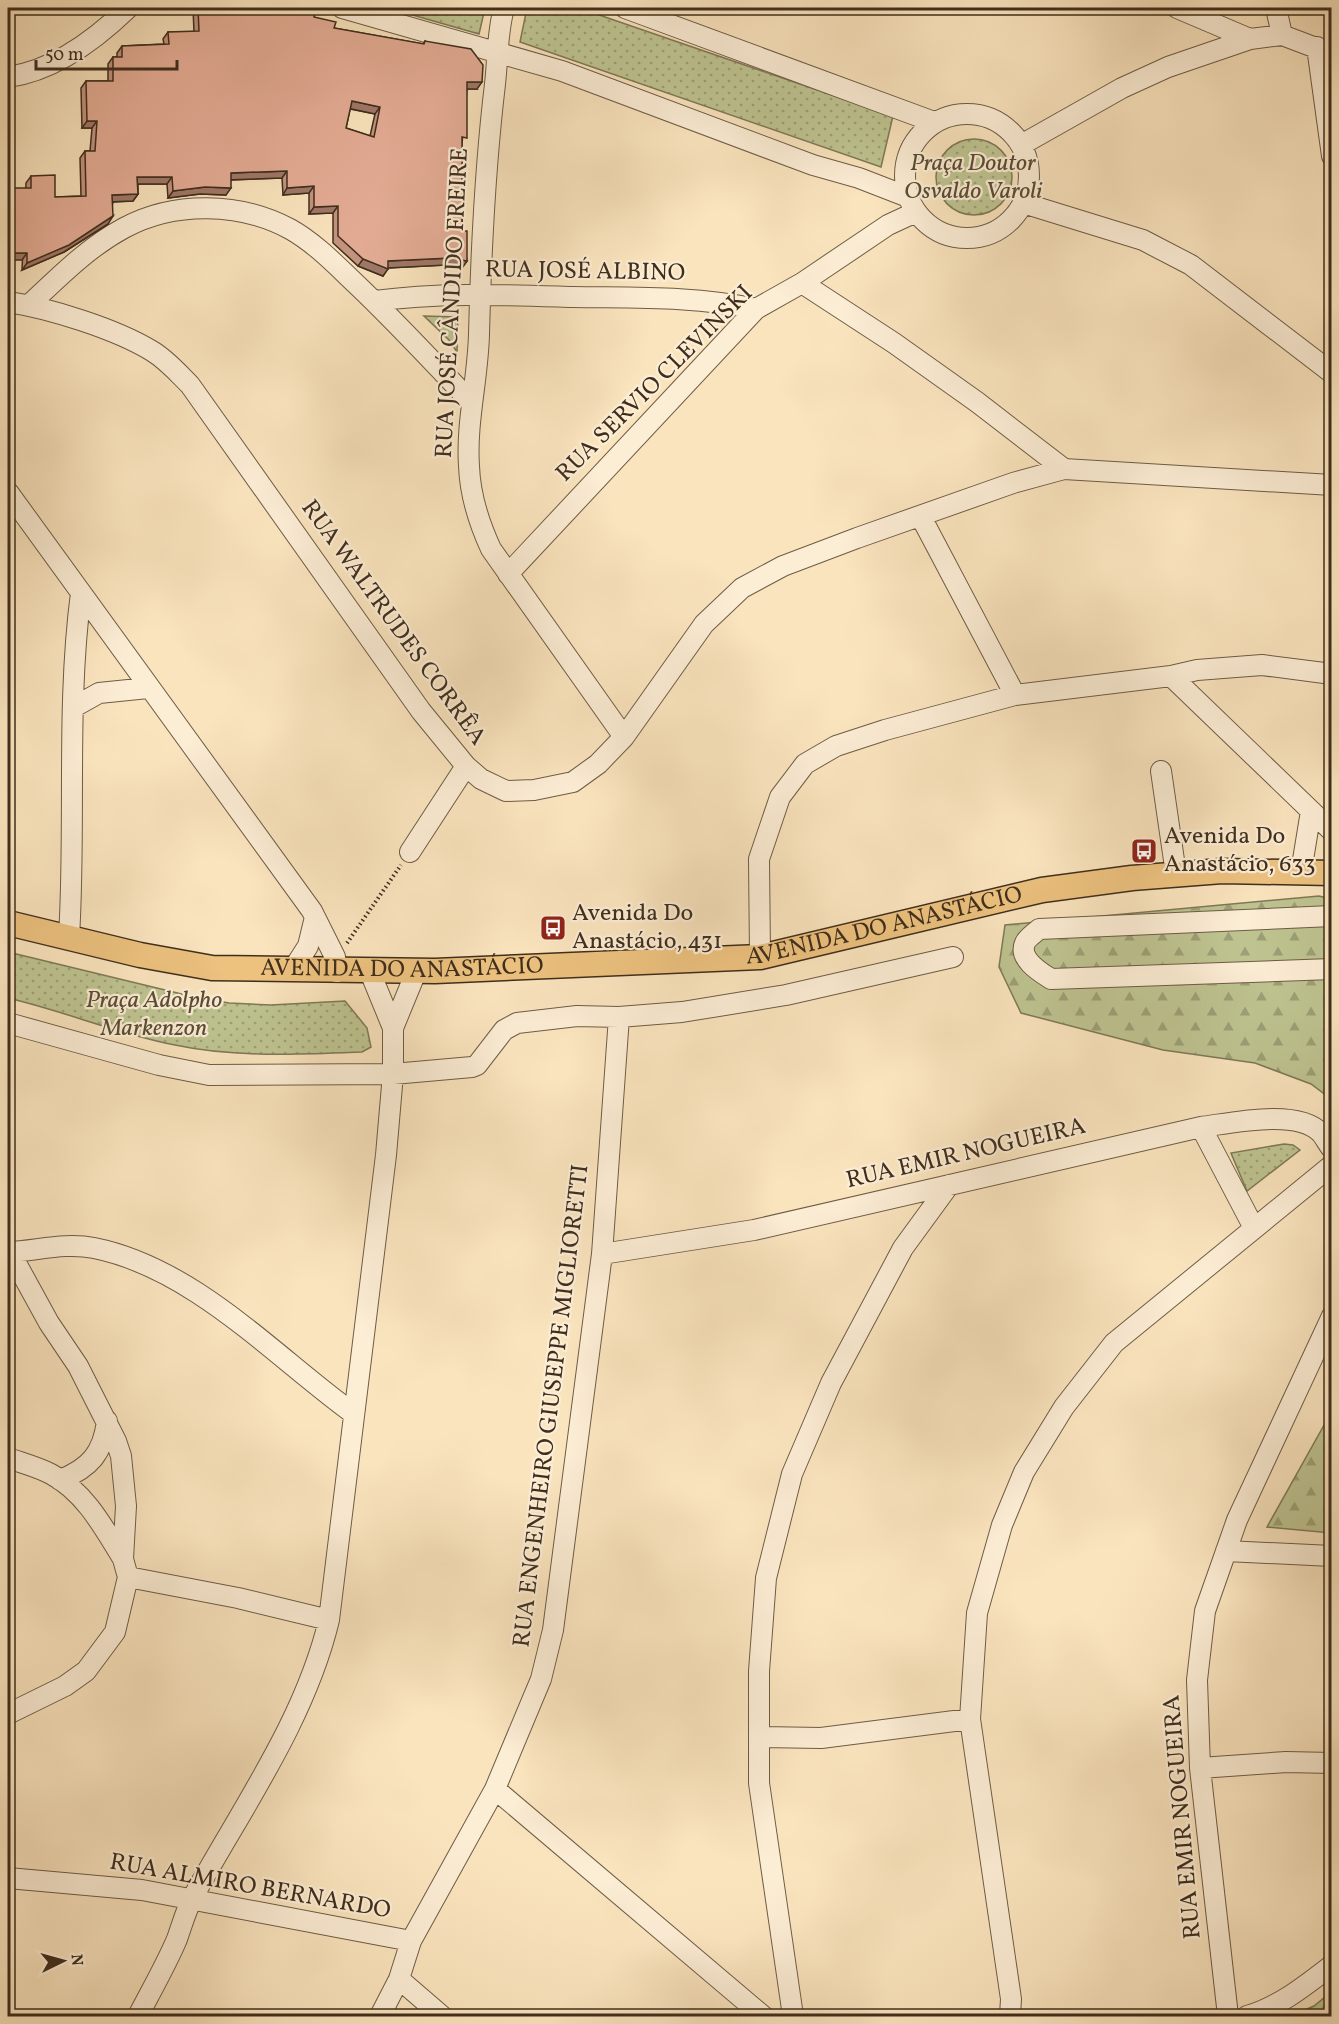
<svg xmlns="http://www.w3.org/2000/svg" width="1339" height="2024" font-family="Vollkorn,serif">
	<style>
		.grass { fill: url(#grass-dots); stroke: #7e7957; stroke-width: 1.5 }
		.forest { fill: url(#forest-firs); stroke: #7e7957; stroke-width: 1.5 }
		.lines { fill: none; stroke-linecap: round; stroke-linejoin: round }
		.minor-casing { stroke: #6e5c45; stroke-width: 22 }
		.major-casing { stroke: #3f2e1d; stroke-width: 27 }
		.path { stroke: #3f2e1d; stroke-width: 4; stroke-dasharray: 1.5 3; stroke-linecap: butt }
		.minor { stroke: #fcedd5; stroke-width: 20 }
		.major { stroke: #edc27f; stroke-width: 24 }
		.wall { fill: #c49480; stroke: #3f2e1d; stroke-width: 1.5; fill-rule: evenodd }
		.shaded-wall { fill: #a07868; stroke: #3f2e1d; stroke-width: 1.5 }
		.building { fill: #e4ac95; stroke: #3f2e1d; stroke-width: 1.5; fill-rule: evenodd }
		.labels { text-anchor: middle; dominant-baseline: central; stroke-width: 4.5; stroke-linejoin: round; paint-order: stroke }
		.park-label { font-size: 24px; font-style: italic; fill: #584c34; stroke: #fcedd5 }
		.street-label { font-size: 24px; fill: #3f2e1d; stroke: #fcedd5 }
		.poi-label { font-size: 24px; fill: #3f2e1d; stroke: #fcedd5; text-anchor: start }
	</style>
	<defs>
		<pattern id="grass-dots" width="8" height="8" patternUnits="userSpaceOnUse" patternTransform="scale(1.5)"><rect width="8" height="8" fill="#bec491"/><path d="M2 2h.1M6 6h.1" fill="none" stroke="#9ca076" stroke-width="1.8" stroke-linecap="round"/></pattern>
		<pattern id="forest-firs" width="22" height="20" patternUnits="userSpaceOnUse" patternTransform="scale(1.5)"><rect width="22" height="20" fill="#bec491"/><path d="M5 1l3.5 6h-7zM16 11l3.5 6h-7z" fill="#9ca076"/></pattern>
	</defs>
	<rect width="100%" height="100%" fill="#fae4be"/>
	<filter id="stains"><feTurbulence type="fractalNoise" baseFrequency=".00333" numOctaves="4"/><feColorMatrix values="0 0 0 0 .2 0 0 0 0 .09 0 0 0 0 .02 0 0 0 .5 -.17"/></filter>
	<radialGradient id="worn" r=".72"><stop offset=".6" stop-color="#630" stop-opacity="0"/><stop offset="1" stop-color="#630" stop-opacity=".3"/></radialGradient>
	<!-- grass -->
	<path class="grass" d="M388,8H485L479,34Z
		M527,8H579L893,116L881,167L520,42Z
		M936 177a38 38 0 1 1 76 0a38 38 0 1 1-76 0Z
		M424,316L458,317L457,352L449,340Z
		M8,952L194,997L229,1003L271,1005L345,1001L367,1028L371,1047L362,1052C300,1054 236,1058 175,1045C118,1034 64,1011 8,998Z
		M1284,1144L1293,1145L1300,1150L1247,1191L1231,1153Z
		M1331,1992V2016H1291L1314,2006Z"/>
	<!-- forest -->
	<path class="forest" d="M1319,896L1331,899V1099L1311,1084L1255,1063L1163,1050L1021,1013L999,967L1005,925Z
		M1331,1408V1533L1267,1527L1328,1418Z"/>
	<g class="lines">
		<defs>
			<path id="minor" d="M342,8L562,71L813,165L859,178L908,197
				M504,8C497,33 498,58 495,84C485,168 481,250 479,334C478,379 466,422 469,466C470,496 479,523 491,549L624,737
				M625,8L934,122
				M1177,8L1250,39
				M1276,8L1282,35
				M1317,47L1332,156
				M8,77C53,71 96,39 128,8
				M905 176a62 62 0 1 1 124 0a62 62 0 1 1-124 0Z
				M1021,145L1122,88L1168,67L1250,39L1282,35L1332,54
				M1023,203L1143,240L1191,265L1332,373
				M802,283L894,343L977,402L1064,469L1332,485
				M375,301C440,292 507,295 573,297C635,298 695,296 756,309
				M8,302C49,308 116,329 152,351C167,360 178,373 190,385L421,711L466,766L481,779L506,791L534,790L573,782L598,764L624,737L704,624L742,588L783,566L857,538L1013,483L1064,469
				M29,305C59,277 87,248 124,228C174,201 240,202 290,229C315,243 336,265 356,284C396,322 433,362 471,402
				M8,492L312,911L335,957L337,972
				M921,517L1015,695
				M508,574L756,309L802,283L888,225L916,212
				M1171,676L1332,831
				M74,707L99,693L148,688
				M1161,771L1176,874
				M410,852L466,766
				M1301,872L1311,811
				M1332,916L1039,929C1035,933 1027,938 1025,943C1018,959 1040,972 1051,979L1332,969
				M69,937C76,823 66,707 81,593
				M760,957L759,859L780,797L805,764L836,746L885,730L1015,695L1171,676L1197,670L1262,665L1332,674
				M292,971L308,946L315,917
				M370,972L393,1028
				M8,1023L159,1065L209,1075L393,1074L472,1067L477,1065L504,1030L517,1023L577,1016L619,1017L682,1012L786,995L953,957
				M1201,1127L1254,1228
				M8,1252C36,1251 65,1242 94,1248C194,1268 274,1356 354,1414
				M602,1254L754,1230L1201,1127C1232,1123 1298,1108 1321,1133C1325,1138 1328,1144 1332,1149
				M8,1458C22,1463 38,1467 51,1474C85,1492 104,1528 123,1559
				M60,1480C90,1468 103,1453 107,1421
				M1226,1551L1332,1556
				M128,1577L238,1598L329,1620
				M8,1714L65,1686L86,1671L115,1632L128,1577L123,1559L126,1506L121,1456L116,1441L78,1366L49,1323L10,1252
				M759,1737L821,1738L970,1719
				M1200,1768L1286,1762L1332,1763
				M495,1789L763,2016
				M8,1878L142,1890L411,1941
				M399,1979L442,2016
				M138,2016C151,1991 166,1965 177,1939C182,1925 186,1910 193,1897C242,1808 305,1720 329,1620L386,1155L393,1074V1028L416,972
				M380,2016L399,1979L411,1941L495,1789L541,1679L553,1630L602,1254L619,1017
				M793,2016L759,1783V1671L766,1578L792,1474L831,1383L903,1248L949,1185
				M1010,2016L1011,1999L970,1719L977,1613L1002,1525L1024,1472L1064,1407L1114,1343L1332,1165
				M1228,2016L1200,1768L1197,1680L1205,1611L1237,1520L1332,1316
				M1247,2016C1279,2007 1306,1985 1332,1965"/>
			<g id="major">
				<path id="s1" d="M8,923L140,955L212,968L435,971L760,957L1042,890L1132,878L1222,871L1332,873"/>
			</g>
		</defs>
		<!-- minor casing -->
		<use href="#minor" class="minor-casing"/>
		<!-- major casing -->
		<use href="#major" class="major-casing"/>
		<!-- path -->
		<path class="path" d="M347,943L401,865"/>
		<!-- minor -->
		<use href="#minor" class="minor"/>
		<!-- major -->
		<use href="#major" class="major"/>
	</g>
	<!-- wall -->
	<path class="wall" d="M193,8H316L314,17L334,28L423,44L425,41L477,89H467L462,144V231L467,261L462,268L446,265L388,268L383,276L358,266L333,243V213L309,214V193L283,195L282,178L231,180L226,195L200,194L168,198L167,184H138V194L133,201L113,202L108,224L64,252L22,270L26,183L31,176L55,197L81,196L80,158L85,151H90L92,128H82L81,88L86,81H108V64L113,57H117V53L122,46L164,44L163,39L168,32H194ZM350,109L375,114L370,136L346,128Z"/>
	<!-- shaded-wall -->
	<path class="shaded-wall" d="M467,82H482L477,89H462Z
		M352,101L380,107L375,114L347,108Z
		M87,121H97L92,128H82Z
		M287,171L282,178L226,180L231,173Z
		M137,177H172L167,184H132Z
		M314,186L309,193L283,195L287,188Z
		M205,187L231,188L226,195L200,194L168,198L173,191Z
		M138,194L133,201L107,202L112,195Z
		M338,206L333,213L309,214L314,207Z
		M113,216L108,224L64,252L22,270L27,263Z
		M8,253H27L22,260H8Z
		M451,258L467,261L462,268L446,265L386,268L388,269L383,276L358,266L363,259L388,261Z"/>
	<!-- building -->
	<path class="building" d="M198,8H316L314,17L336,22L334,28L424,44L425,41L471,49L483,65L482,82H467V138L462,137V231H467V261L451,258L388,261V269L363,259L338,236V206L314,207V186L287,188V171L231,173V188L205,187L173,191L172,177H137L138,194L112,195L113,216L69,245L27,263V253H8V188H31V176L55,175V197L86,196L85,151H95L97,121H87L86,81H113V57H122V46L169,44L168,32L199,31ZM352,101L380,107L374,137L346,128Z"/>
	<!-- icons -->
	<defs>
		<symbol id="bus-square" viewBox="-11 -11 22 22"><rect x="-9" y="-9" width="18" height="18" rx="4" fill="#8f2418" stroke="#fcedd5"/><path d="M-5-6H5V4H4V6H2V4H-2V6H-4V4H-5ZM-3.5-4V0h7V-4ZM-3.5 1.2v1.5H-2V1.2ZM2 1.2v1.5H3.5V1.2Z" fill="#fff"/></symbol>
	</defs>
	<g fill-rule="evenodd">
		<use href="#bus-square" x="1129" y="836" width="30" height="30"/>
		<use href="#bus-square" x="538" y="913" width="30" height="30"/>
	</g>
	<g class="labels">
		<!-- park labels -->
		<g class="park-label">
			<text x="973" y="164">Praça Doutor<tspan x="973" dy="28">Osvaldo Varoli</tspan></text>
			<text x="154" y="1001">Praça Adolpho<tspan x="154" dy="28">Markenzon</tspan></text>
		</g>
		<!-- street labels -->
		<g class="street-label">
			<text transform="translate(585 272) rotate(1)">RUA JOSÉ ALBINO</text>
			<text transform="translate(453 303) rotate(-87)">RUA JOSÉ CÂNDIDO FREIRE</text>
			<text transform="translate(655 384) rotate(-45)">RUA SERVIO CLEVINSKI</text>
			<text transform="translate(393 623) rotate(54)">RUA WALTRUDES CORRÊA</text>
			<text stroke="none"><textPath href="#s1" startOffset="885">AVENIDA DO ANASTÁCIO</textPath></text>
			<text stroke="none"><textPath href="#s1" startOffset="399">AVENIDA DO ANASTÁCIO</textPath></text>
			<text transform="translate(966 1154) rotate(-13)">RUA EMIR NOGUEIRA</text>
			<text transform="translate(552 1406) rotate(-83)">RUA ENGENHEIRO GIUSEPPE MIGLIORETTI</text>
			<text transform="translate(1183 1817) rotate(-95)">RUA EMIR NOGUEIRA</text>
			<text transform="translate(250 1887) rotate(10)">RUA ALMIRO BERNARDO</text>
		</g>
		<!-- poi labels -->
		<g class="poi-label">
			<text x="1164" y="837">Avenida Do<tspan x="1164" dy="28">Anastácio, 633</tspan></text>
			<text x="572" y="914">Avenida Do<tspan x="572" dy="28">Anastácio, 431</tspan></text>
		</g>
	</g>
	<!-- margin -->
	<rect width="1339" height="2024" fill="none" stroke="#fae4be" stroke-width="30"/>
	<rect x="9" y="9" width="1321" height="2006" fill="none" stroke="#3f2e1d" stroke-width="3"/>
	<rect x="15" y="15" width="1309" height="1994" fill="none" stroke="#3f2e1d" stroke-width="1.5"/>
	<!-- north arrow -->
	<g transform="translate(63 1961) rotate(85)" stroke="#fcedd5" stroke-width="4.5" paint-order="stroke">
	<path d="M0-4.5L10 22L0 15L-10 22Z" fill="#3f2e1d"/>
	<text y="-9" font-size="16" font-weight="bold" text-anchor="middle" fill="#3f2e1d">N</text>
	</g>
	<!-- scale -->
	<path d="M36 60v9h141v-9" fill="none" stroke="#3f2e1d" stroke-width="3"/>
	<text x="45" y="60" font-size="18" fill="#3f2e1d" stroke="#fcedd5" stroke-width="4.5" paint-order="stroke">50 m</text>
	<rect width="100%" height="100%" filter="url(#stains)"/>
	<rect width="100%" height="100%" fill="url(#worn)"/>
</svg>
